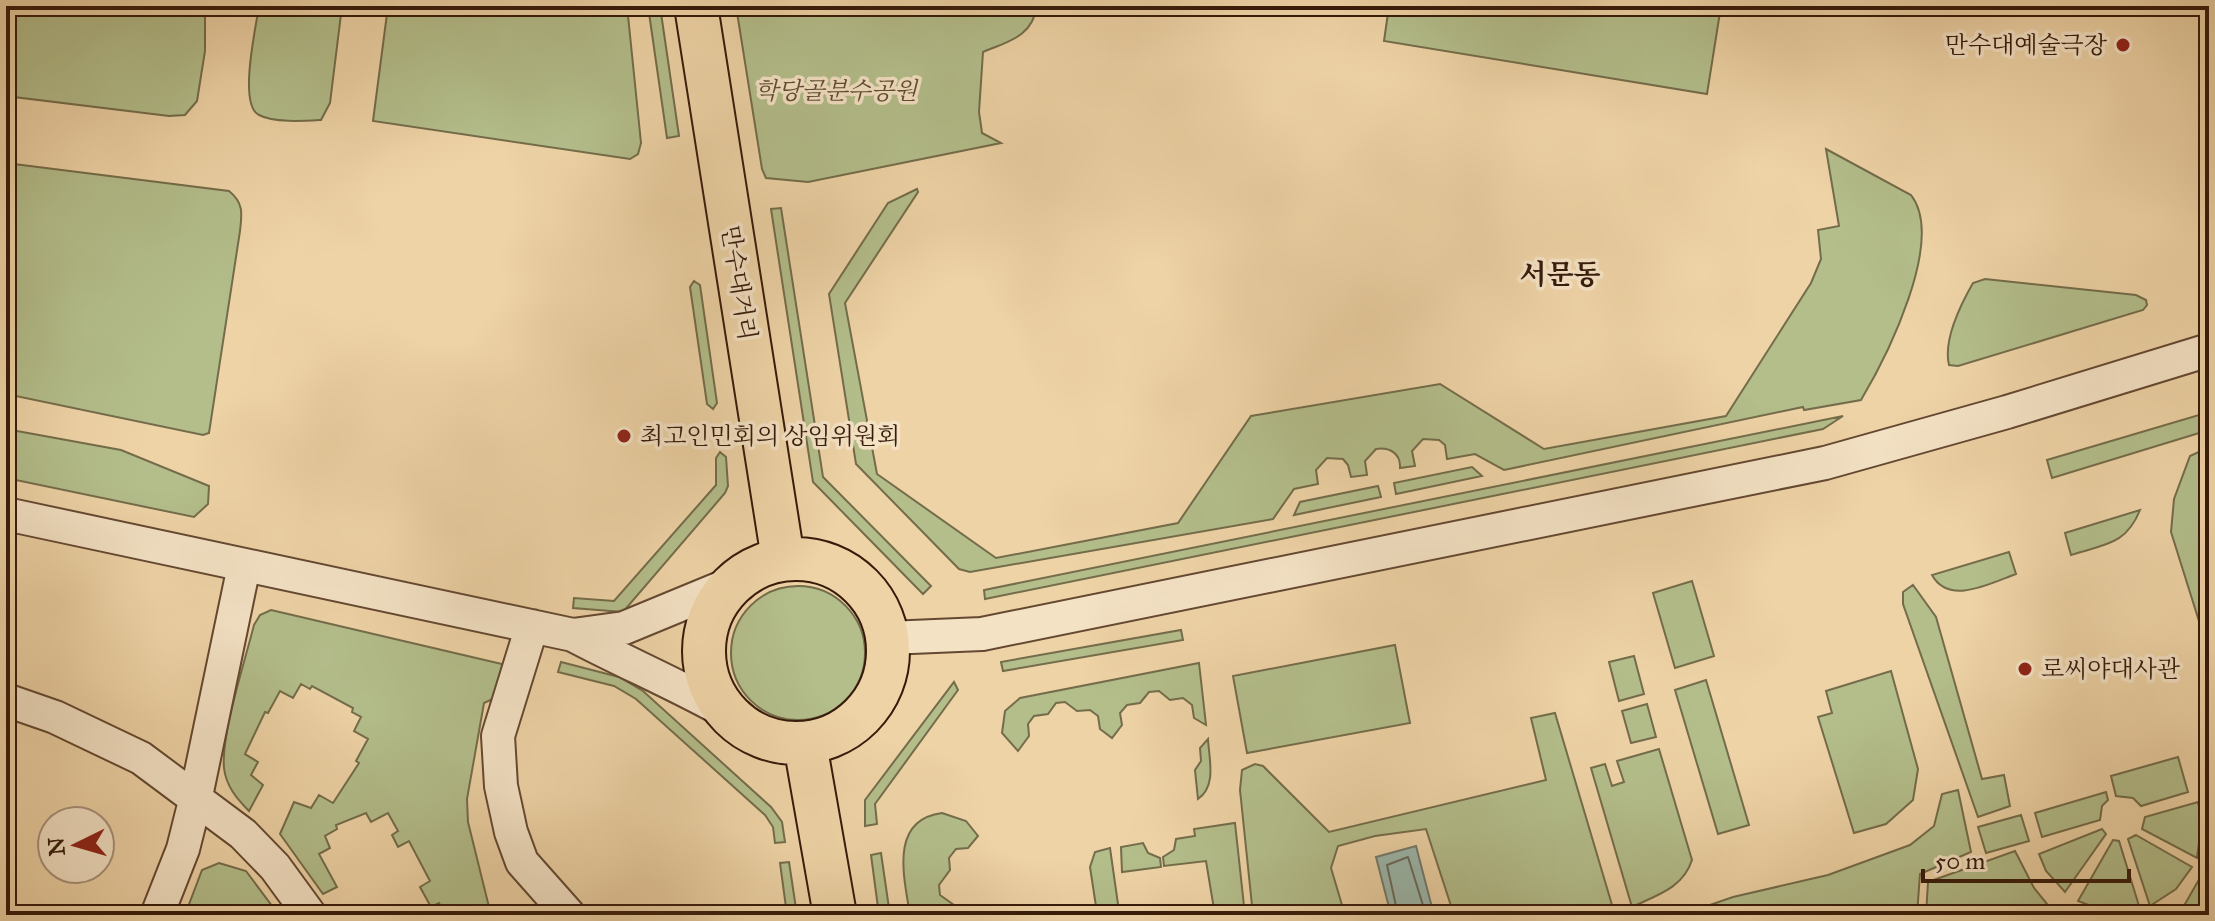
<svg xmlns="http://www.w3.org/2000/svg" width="2215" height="921" font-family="'IM FELL Great Primer','Noto Serif KR',serif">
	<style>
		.green { fill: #b3be8b; stroke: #746c4a; stroke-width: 2 }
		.water { fill: #9ab7ac; stroke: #72786b; stroke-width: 2 }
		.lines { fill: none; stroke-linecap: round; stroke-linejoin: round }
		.shore { stroke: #68685b; stroke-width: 2 }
		.minor-casing { stroke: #644831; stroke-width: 36 }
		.major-casing { stroke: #361a0a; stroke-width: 46 }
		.minor { stroke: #f4e2c5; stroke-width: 32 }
		.major { stroke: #eed3a6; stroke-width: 42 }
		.poi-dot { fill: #8f2418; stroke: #f4e2c5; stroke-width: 3 }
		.labels { text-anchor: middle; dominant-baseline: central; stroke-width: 7; stroke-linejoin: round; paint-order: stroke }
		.poi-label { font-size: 24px; fill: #361a0a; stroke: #f4e2c5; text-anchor: start }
		.park-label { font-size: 24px; font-style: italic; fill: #5c4b31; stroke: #f4e2c5 }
		.street-label { font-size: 24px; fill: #361a0a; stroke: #f4e2c5 }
		.quarter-label { font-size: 28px; font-weight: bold; fill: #361a0a; stroke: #f4e2c5 }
	</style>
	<rect width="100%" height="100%" fill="#eed3a6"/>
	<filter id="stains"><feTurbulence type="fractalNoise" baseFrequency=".0025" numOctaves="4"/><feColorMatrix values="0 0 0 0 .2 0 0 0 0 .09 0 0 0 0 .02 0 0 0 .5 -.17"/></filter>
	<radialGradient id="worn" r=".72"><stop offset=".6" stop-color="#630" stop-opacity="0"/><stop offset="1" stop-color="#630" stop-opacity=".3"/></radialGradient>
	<!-- green -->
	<path class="green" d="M6,6H205V51L197,101L185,115L169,116L6,96Z
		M259,6H342L330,103L321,120C304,121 274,123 259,115C238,105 256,27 259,6Z
		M388,6H627L641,143L638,154L630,159L373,121Z
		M648,6H660L679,136L667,138Z
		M736,6H1037C1032,37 1009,41 983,52L979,112L982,133L1001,143L808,182L766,178L762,169Z
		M1389,6H1721L1707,94L1384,41Z
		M1826,149L1911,195C1946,240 1886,358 1861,400L1804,410L1803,407L1504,470L1475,454L1447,459L1445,445L1439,440L1423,439L1412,451L1415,466L1400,468C1401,453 1389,447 1376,449L1365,461L1367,475L1351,477L1348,465L1343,459L1327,458L1316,470L1318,484L1294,489L1273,519L970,572L959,569L856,464L829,294L888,203L917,189L918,192L845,303L877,474L996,558L1178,523L1251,416L1440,384L1544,449L1726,416L1811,283L1821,259L1818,230L1839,226Z
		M6,163L229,191C244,203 242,214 240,231L209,433L203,435L6,394Z
		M781,208L823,477L931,586L923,594L813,482L771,209Z
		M1985,279L2136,295L2146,300L2147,305L2143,310L1958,366L1949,365C1943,340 1961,304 1973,283Z
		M694,281L700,285L717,403L713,409L707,404L690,287Z
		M2209,412V430L2052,478L2047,460Z
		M1843,416L1823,429L985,599L984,590Z
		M6,429L121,450L209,486L208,504L194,517L6,478Z
		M2209,447V653L2171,532L2174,499L2190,456Z
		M720,452L726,457L728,486L725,493L623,612L573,608L574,598L614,601L716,485V458Z
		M1472,467L1482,476L1396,494L1394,483Z
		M1378,486L1381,497L1294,515L1300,502Z
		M2140,510C2126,545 2105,544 2071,555L2065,533Z
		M2009,552L2016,574C1991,583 1949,606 1932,575Z
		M1692,581L1714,656L1675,668L1653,593Z
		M1913,585L1936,617L1982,779L2004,775L2010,806L1978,817L1903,604V592Z
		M731 653a67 67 0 1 1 134 0a67 67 0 1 1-134 0Z
		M271,610L506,665L495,698L484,703L467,799L468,822L491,915H446L439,903L431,907L420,887L430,881L409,841L398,847L392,835L398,831L388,813L371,822L366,813L336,825L337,829L325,836L330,848L319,854L337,887L323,894L280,834L294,802L311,808L319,795L333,803L359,763L356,761L368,739L354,731L361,717L352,712L353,708L312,686L310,689L301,684L293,698L280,691L268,713L265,712L245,754L258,762L251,775L263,785L249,811C237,799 226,786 224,768C221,734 245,661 254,625L260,615Z
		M1181,630L1183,640L1003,671L1001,662Z
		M1395,645L1410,723L1247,753L1233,676Z
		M1634,656L1644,694L1619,701L1609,662Z
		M561,662L619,677L643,691L771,807L782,822L785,842L775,843L773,827L765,815L636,699L614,686L558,672Z
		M1199,663L1206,725L1194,718L1192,705L1183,698L1170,700L1159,691L1149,692L1140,703L1127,705L1120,713L1122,725L1112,738L1100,729L1098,716L1090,710L1077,711L1065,702L1056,703L1048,714L1034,716L1028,724L1029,736L1018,751L1002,733L1005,711L1020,698Z
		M1891,671L1918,769L1913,800L1886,824L1854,833L1818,717L1832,713L1826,691Z
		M1706,680L1749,825L1718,834L1675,690Z
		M954,682L958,690L875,804L877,824L865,826V800Z
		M1647,704L1656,737L1631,743L1622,711Z
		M1555,713L1615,915H1454L1426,829L1375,836L1338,846L1331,868L1345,915H1253L1240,790L1242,770L1255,764L1263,766L1329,832L1546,780L1531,718Z
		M1208,739C1209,759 1217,786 1198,799L1195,770L1201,761L1200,748Z
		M1659,749L1692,860C1683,888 1657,895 1632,907L1591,768L1605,764L1612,786L1624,782L1617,761Z
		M2178,757L2188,792L2141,806L2133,798L2116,796L2111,776Z
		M1958,790L1971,852L1920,874L1917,915H1681L1733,897L1828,875L1910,845L1934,826L1942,794Z
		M2106,792L2108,800L2102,806L2100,820L2042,837L2035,813Z
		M2198,802L2202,821L2197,858L2142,829L2145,817Z
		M942,813L966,821L978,836L968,848L956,849L949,858L950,870L939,885L940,895L954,905L955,915H910C904,877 889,820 942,813Z
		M2021,815L2029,841L1986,853L1978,827Z
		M1235,823L1245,915H1215L1206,861L1164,866L1163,857L1174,850L1176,839L1195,836L1194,829Z
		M2102,829L2106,834L2065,892L2046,871L2039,854Z
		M2136,835L2192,867L2176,889L2150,906L2128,839Z
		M2113,840L2119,841L2140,909L2107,912L2078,901Z
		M1143,843L1148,853L1160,858L1161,867L1122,872L1121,847Z
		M1110,848L1119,911L1097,913L1090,867L1095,852Z
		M2015,851L2034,888L2056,915H1926L1928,882Z
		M881,853L890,915H879L871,855Z
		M789,862L797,915H787L780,863Z
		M2209,862V915H2174L2181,911Z
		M219,863L246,871L275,910L260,915L255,908L244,915H185L202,870Z"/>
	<!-- water -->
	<path class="water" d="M1416,846L1434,915H1391L1376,857Z"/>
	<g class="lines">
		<!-- shore -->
		<path class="shore" d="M1398,915L1387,865L1408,857L1426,915"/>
		<defs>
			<path id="minor" d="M6,514L573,635C624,662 676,684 726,712
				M532,626L498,736L501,786L511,832L522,862L569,915
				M573,635L624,628L733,583
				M888,638L982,634L1825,463L2007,412L2209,350
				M6,700L55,717L141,758L243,834L275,867L310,915
				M157,915L183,849L195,801L244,566"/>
			<path id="major" d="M696,6L783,559
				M704 651a92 92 0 1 1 184 0a92 92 0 1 1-184 0Z
				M805,744L835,915"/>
		</defs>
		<!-- minor casing -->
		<use href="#minor" class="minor-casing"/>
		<!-- major casing -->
		<use href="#major" class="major-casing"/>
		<!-- minor -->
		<use href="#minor" class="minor"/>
		<!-- major -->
		<use href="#major" class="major"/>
	</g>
	<!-- markers -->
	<g class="poi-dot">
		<circle cx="2123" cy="45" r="8"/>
		<circle cx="624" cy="436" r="8"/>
		<circle cx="2025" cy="669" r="8"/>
	</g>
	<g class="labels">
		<!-- poi labels -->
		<g class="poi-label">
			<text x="2107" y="45" text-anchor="end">만수대예술극장</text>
			<text x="640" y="436">최고인민회의 상임위원회</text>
			<text x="2041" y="669">로씨야대사관</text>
		</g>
		<!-- park labels -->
		<g class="park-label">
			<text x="836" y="91">학당골분수공원</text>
		</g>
		<!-- street labels -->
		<g class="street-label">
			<text transform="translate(739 283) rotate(81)">만수대거리</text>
		</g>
		<!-- quarter labels -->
		<g class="quarter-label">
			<text x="1560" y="274">서문동</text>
		</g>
	</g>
	<!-- margin -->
	<rect width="2215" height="921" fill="none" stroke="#eed3a6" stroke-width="32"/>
	<rect x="8" y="8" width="2199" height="905" fill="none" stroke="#361a0a" stroke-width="4"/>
	<rect x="16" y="16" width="2183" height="889" fill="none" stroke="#361a0a" stroke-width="2"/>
	<!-- north arrow -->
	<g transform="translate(76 845) rotate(265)"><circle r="38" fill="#f4e2c5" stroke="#a8927a" stroke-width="2"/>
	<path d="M0-6L14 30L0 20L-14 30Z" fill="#8f2418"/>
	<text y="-12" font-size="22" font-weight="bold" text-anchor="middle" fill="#361a0a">N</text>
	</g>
	<!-- scale -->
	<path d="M1923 869v12h206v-12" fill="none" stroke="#361a0a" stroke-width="4"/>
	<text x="1935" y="869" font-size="24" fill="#361a0a" stroke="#f4e2c5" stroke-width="6" paint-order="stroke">50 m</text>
	<rect width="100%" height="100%" filter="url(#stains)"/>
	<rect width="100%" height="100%" fill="url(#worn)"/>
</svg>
